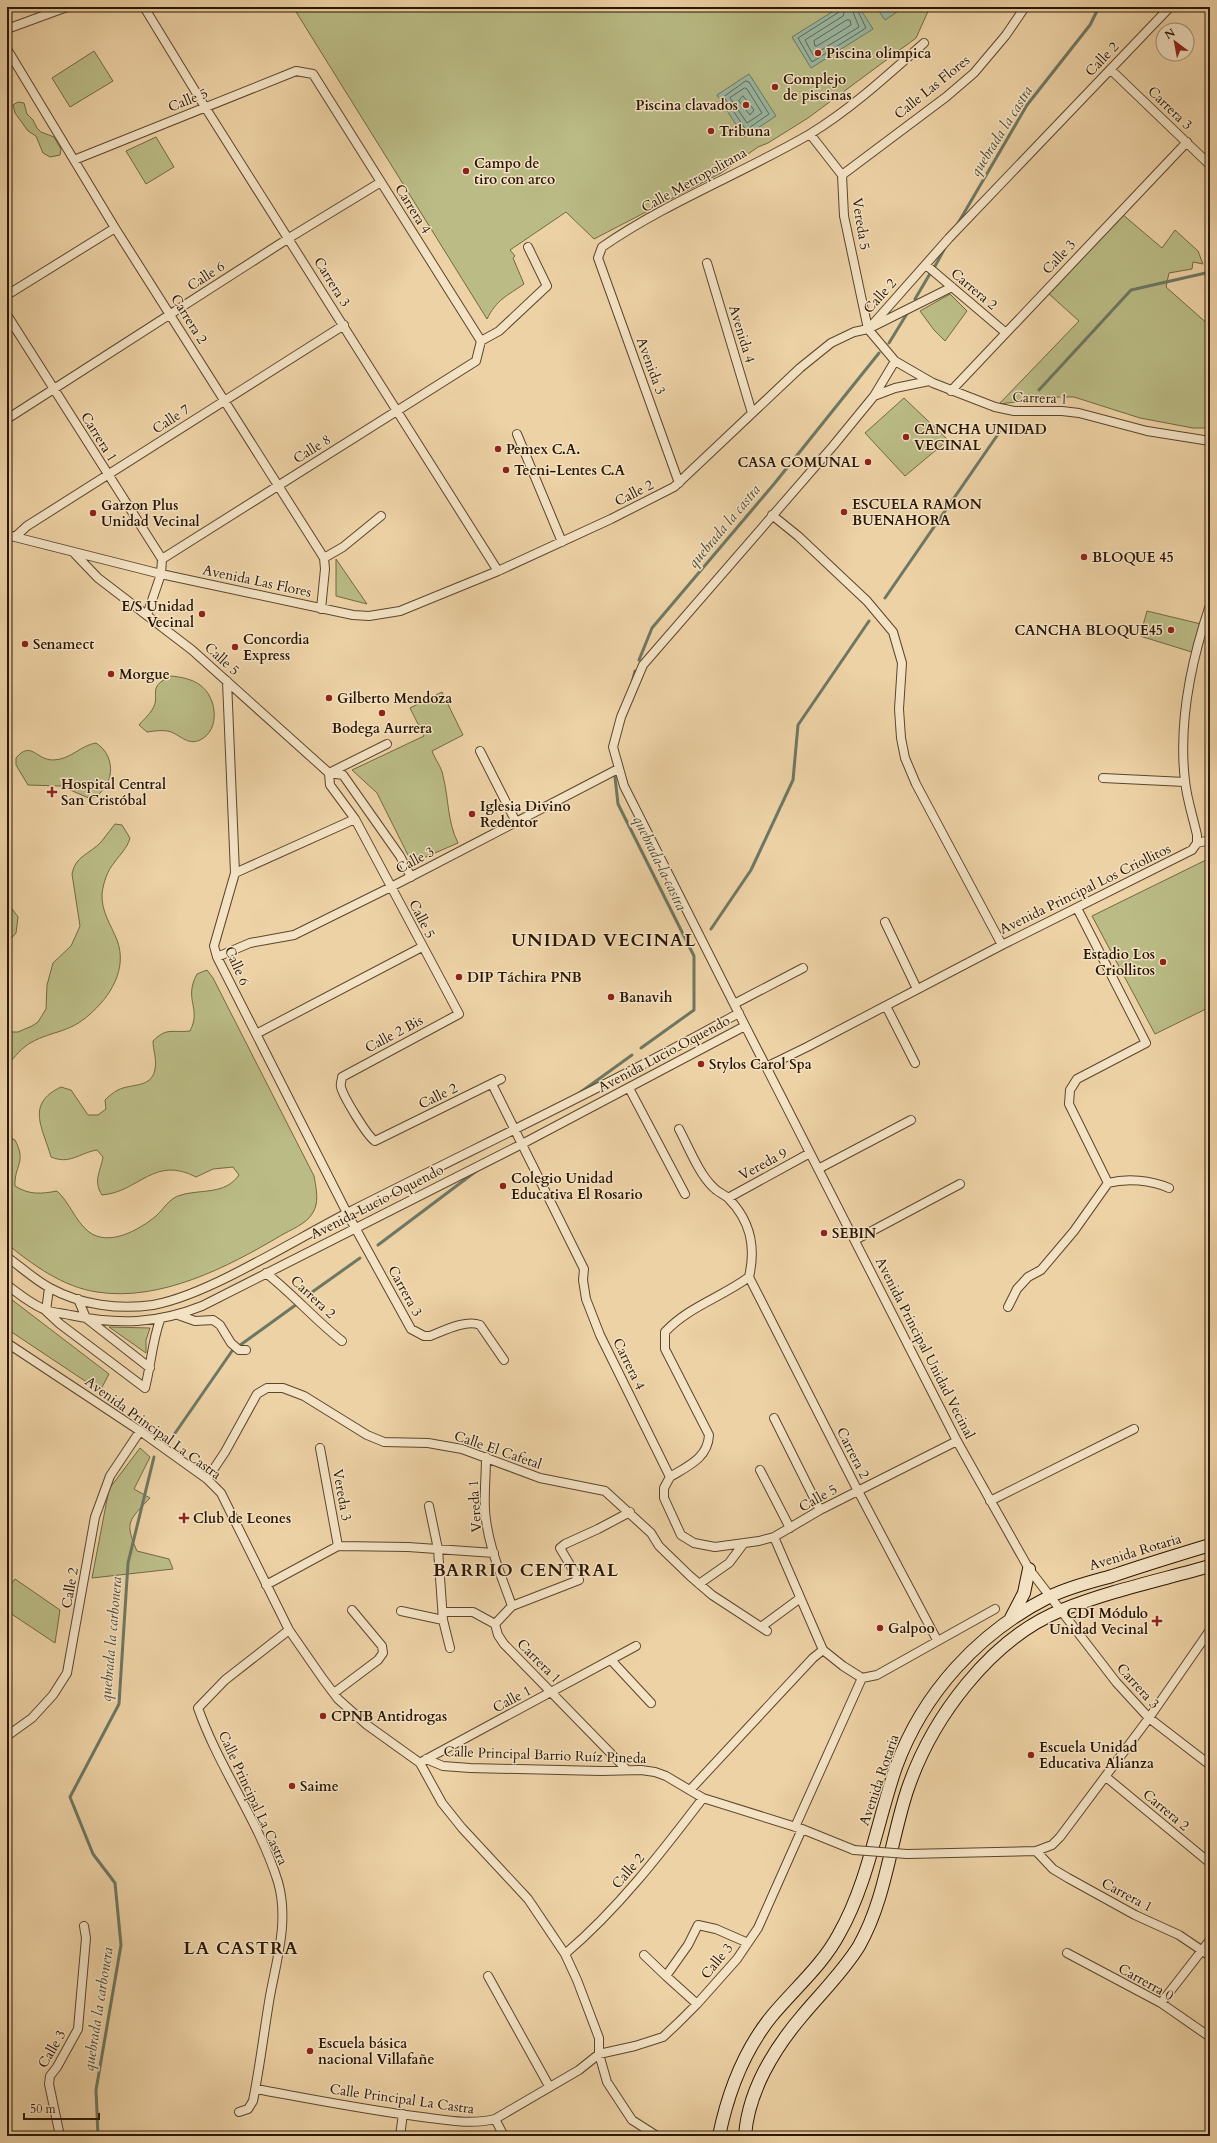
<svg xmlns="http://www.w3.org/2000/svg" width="1217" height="2143" font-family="Cardo,serif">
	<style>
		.green { fill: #babb85; stroke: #726844 }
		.water { fill: #9ab8a3; stroke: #6e7763 }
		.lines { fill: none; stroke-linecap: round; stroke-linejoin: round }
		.shore { stroke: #626753; stroke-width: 1 }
		.stream { stroke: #6e7763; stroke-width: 3 }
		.minor-casing { stroke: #5c452c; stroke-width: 10 }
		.secondary-casing { stroke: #2b1603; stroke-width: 14 }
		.minor { stroke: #f3e2c4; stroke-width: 8 }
		.secondary { stroke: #f3e2c4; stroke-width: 12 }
		.minor-bridge-casing { stroke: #5c452c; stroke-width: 10; stroke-linecap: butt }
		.minor-bridge { stroke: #f3e2c4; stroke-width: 8 }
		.poi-dot { fill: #8f2418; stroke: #f3e2c4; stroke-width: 1.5 }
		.labels { text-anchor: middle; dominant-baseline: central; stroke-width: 3; stroke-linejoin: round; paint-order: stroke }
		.poi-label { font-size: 14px; font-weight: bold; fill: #2b1603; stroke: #f3e2c4; text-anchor: start }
		.street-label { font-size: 14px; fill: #2b1603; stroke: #f3e2c4 }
		.water-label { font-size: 15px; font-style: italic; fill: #4c4733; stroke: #f3e2c4 }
		.district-label { font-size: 18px; font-weight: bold; letter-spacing: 1px; fill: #2b1603; stroke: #f3e2c4 }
	</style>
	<rect width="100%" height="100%" fill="#edd2a5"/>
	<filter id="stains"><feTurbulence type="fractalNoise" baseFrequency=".005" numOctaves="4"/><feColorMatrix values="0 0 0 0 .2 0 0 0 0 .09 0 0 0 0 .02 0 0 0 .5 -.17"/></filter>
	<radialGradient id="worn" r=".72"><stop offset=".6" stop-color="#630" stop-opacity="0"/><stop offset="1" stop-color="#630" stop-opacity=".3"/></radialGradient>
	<!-- green -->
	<path class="green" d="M293,7H930L916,38L808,118L768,143L758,147L721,173L594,239L566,212L510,250L515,256L513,258L524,284C507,296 497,299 487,319Z
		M94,51L113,81L70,107L52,78Z
		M18,102L24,103L27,114L33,120L37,128L41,132L54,137L61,149L60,155L50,157L43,153L36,136L28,131L15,113L13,105Z
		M156,137L174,167L146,184L126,151Z
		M1122,214L1162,248L1175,230L1198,251L1203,264L1193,262L1192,269L1169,273L1166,287L1210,326V428H1193L1140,418L1074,397H1058L999,404L1079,321L1049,294Z
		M950,294L967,311L945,341L934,330L920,311Z
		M904,398L948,440L905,476L865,433Z
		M336,559L367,604L336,596Z
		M1147,611L1201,624L1195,653L1140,636Z
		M171,676C181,677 192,679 200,685C217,697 221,730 200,740C187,746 180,734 168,731C162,730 153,731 147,732L139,725C143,720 149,715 152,710C162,695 145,688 171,676Z
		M442,692L463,735L432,751C435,759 442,768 443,776C449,799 447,821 458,843L412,863L377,793L352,770L424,736L410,708Z
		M96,743C118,757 114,789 91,799L61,786L28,785L16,765V758C31,740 36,760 53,760C70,760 81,745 96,743Z
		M115,824L122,825L130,838C127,849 120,854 114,863C107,871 103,884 102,894C101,911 111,925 117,940C128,969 110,997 89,1015C69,1033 52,1031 32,1042C22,1047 15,1057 7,1065V1032H18L32,1026L38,1022L46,1009L47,985L53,963L71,946L80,926L72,874C75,856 90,854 101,842C106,836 110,830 115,824Z
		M1210,858V1007L1155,1034L1092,916Z
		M7,906H10L18,917L16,933L7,943Z
		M207,970L213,978L314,1176C316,1188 320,1203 312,1214C306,1224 290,1230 280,1236C228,1267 160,1302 97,1292C63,1287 33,1265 7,1244V1136L15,1140C27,1163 14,1165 15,1186C29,1195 41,1194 57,1191C70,1203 75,1221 89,1232C109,1247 139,1230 156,1216C164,1209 169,1198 181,1195C202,1189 225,1195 239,1175L233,1167L213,1169L196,1177C154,1155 139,1192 102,1195C93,1181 100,1173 103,1157L97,1150C79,1153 70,1165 51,1157C43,1128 25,1104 61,1087L71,1090L88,1115H98L106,1109L105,1100C110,1095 116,1090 123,1088C137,1084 152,1086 155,1069C157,1059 153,1050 153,1041C167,1027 172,1033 190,1031C202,1008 183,1000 197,974Z
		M7,1296L109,1374L100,1391L7,1329Z
		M109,1327L150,1328L146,1340V1353Z
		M140,1448L150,1457L134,1489L150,1498C129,1520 124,1522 137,1551L169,1559L173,1569L92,1578L109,1489Z
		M15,1579L60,1610L55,1643L7,1611V1590Z"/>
	<!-- water -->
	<path class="water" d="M840,7H859L873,29L811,68L792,37Z
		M876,7H903V8L885,20Z
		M749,74L776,116L744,137L717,95Z"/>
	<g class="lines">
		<!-- shore -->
		<path class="shore" d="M841,7L839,12L798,38L812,62L866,28L856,7
			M846,7L843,16L805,40L813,55L859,27L851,7
			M847,20H850L851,25L817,46H815L814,41Z
			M746,81L749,82L769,114L746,130L724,97Z
			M745,88L747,89L762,113L747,123L730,98Z
			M743,96L754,110L750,115L739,101Z"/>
		<!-- stream -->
		<path class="stream" d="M957,225L1027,105L1090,25L1099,7
			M934,268L946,246
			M915,299L931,272
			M889,343L908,312
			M1039,390L1131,290L1210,272
			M885,598L1003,427
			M639,660L652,628L774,484L879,353
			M632,683L635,671
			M615,777L618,804L694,956V1010L641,1048
			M711,929L751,870L793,780L798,725L869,621
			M578,1094L632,1055
			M378,1245L479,1169
			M308,1295L360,1258
			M171,1439L232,1351L297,1304
			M98,2136L96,2090L121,1945L115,1883L93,1854L70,1797L119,1704L128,1563L154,1457"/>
		<defs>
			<path id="minor" d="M144,7L205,107L498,571
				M7,29L67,7
				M7,49L115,228L324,558L325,569L321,609
				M1111,70L1210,165
				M810,134L842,175L844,216L868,329L895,361L933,383L995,407L1014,411H1062L1079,413L1147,431L1210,441
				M74,160L296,71L313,74L481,341L476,361L162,559
				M842,175L946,97L974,73L1006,35L1025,7
				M707,263L752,413
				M926,265L1006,333
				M7,295L115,228
				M7,315L162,559L161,574L147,615
				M873,324L949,238L1170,7
				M481,341L499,331L547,286L528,247
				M895,361L874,396L833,446L643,665L621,717L613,747L624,786L734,1004L957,1441L1029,1569L1116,1682L1149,1718L1210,1765
				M951,391L1187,142
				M874,396L895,388L929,381
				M7,419L289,238L381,182
				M517,434L562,542
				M679,483L598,258L602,247C667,202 741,174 810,134C851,109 888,75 924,43
				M772,515L798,536L867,601L893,632L902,663L899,709L901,738L905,758L916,784L1002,945
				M7,535L161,574L353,615L369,616L400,611L498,571L611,519L674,487L800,368L831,343L854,332L868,329L952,287
				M15,537L27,526L344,325
				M75,554L98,578L192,650L329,773L343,775L400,856L411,877
				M324,558L343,547L381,516
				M227,681L235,873L214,946L217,957L347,1213L411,1329L424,1336H430C443,1331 466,1319 480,1325L504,1360
				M480,751L516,822
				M329,773L330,785L355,819L459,1014L342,1077C342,1080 340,1084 341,1087C343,1096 367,1136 375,1141L501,1079
				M329,773L387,744
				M1103,778L1185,782
				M1197,843L1210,840
				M235,873L355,819
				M1077,908L1146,1043L1077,1079L1070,1090L1069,1104L1108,1183C1127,1178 1151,1180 1169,1188
				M885,922L917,989
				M217,957L250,943L294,935L391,887L618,769
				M734,1004L803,968
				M886,1006L915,1063
				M256,1034L422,947
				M766,1067L807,1047L1002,945L1192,850L1197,843V835C1193,817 1187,800 1185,781C1178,721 1191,661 1210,605
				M492,1084L584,1269L583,1280L586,1299L600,1335L670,1477L664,1488V1498L681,1535L694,1543L715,1547L759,1541L774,1537L820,1510L957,1441
				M629,1088L685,1194
				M679,1129C688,1146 699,1174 713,1187C717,1192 724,1194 728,1198C751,1221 756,1247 749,1277
				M818,1169L911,1120
				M728,1198L810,1153
				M855,1240L960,1184
				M7,1257C21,1267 35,1280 50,1288C81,1305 119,1310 153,1305C180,1300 206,1288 230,1276C270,1256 309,1233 349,1212C479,1146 611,1084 739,1013
				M266,1273C293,1294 315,1320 342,1341
				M749,1277L858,1491L937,1640
				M7,1285C19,1294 32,1305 46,1310C53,1313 62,1313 70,1315C118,1325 157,1324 202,1306L522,1144L745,1026
				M49,1288L46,1311L60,1324L145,1388C151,1365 152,1342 160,1320
				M78,1299L86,1318L150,1368
				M1008,1307L1017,1289L1028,1277L1041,1270L1074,1231L1108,1183
				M178,1315L195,1321L213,1320L220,1325L231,1343L239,1350H246
				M7,1343L140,1431L207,1479L221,1493L289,1630L323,1679L338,1699L367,1725L420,1763L442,1803L462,1828L528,1899L565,1954L577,1980L599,2038V2054L607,2082L632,2120L657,2136
				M774,1418L820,1510
				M320,1448L338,1546
				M486,1457C486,1475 484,1493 485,1510C487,1543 501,1575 512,1606L495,1624L498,1635L504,1644L627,1770
				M760,1470L790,1528
				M670,1477C688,1466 708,1458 709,1435L665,1349V1332C688,1307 722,1297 749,1277
				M207,1479L225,1452L257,1394L267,1388H283L304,1396L367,1435L384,1442L428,1443L462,1449L540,1478L605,1491L651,1533L659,1546L690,1576L712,1595L767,1631
				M990,1501L1134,1429
				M429,1506L438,1549L443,1620L450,1648
				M774,1537L823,1650L843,1666L862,1678
				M699,1584L729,1563L744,1543
				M266,1585L338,1546L408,1547L494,1553
				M512,1606L579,1580L560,1548L565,1544L598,1529L630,1512
				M401,1611L443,1620
				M444,1612H473L495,1624
				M761,1627L799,1599
				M611,1660L651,1703
				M862,1678L877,1675L995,1609
				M334,1693L378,1660L383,1653L382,1646L352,1610
				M7,1736L32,1718L53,1695L67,1673L95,1517L110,1476L140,1431
				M426,1759L443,1766L470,1768L601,1771L641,1770L655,1772L666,1776L703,1798L802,1829L854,1850
				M423,1761L636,1646
				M1106,1777L1210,1863
				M690,1790L813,1658L823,1650
				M795,1827L862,1678
				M1036,1851L1053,1869L1068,1878L1135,1915L1179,1935L1210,1956
				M907,1854L1036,1851L1052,1845L1060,1837L1149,1718L1210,1630
				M1067,1953L1161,2003L1210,2037
				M565,1954C618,1909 661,1853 703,1798
				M644,1955L666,1976
				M488,1976L549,2086
				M1161,2003L1210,1940
				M697,2004L666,1976L688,1945L698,1925L716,1929L748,1943
				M256,2089C311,2099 366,2110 422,2117C446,2120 471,2125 495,2119L579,2070L599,2054L635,2046L663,2037L678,2023L697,2004L737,1959L758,1928L802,1829
				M239,2112L248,2109L253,2101C260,2066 264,2031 270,1996C277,1958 289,1920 278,1882C259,1821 219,1768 198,1708L225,1680L289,1630
				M495,2119L504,2136
				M60,2136L49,2084L50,2076L57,2067L78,2029L86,1938L84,1926
				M400,2136L403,2114"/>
			<path id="secondary" d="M1011,1618L1024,1593L1029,1569
				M719,2136C728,2092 743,2052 771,2017C794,1989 822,1966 839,1934C868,1883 877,1822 896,1767C923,1693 979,1632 1049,1597C1069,1587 1091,1582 1112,1576C1144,1565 1177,1555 1210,1545
				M745,2136C748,2092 774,2049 802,2016C821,1993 843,1972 859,1946C886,1898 890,1843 907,1791C931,1719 990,1639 1062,1610C1109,1591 1161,1580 1210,1566"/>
		</defs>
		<!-- minor casing -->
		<use href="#minor" class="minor-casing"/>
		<!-- secondary casing -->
		<use href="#secondary" class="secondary-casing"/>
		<!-- minor -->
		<use href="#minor" class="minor"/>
		<!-- secondary -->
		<use href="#secondary" class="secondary"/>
		<defs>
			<path id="minor-bridge" d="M854,1850L907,1854"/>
		</defs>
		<!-- minor-bridge casing -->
		<use href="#minor-bridge" class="minor-bridge-casing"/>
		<!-- minor-bridge -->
		<use href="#minor-bridge" class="minor-bridge"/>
	</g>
	<!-- markers -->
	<g class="poi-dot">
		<circle cx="818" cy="53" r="4"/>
		<circle cx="775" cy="87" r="4"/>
		<circle cx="746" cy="105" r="4"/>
		<circle cx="711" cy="131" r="4"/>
		<circle cx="466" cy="171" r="4"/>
		<circle cx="906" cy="437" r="4"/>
		<circle cx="498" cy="449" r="4"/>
		<circle cx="868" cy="462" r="4"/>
		<circle cx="506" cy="470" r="4"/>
		<circle cx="844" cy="512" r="4"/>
		<circle cx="93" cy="513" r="4"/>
		<circle cx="1084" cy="557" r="4"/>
		<circle cx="202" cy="614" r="4"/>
		<circle cx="1171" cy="630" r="4"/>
		<circle cx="25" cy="644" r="4"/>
		<circle cx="235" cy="647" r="4"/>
		<circle cx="111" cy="674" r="4"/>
		<circle cx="329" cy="698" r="4"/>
		<circle cx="382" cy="713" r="4"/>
		<path d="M50 786h4v4h4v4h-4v4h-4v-4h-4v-4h4z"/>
		<circle cx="472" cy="814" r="4"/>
		<circle cx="1163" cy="962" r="4"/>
		<circle cx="459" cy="977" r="4"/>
		<circle cx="611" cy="997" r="4"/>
		<circle cx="701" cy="1064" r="4"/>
		<circle cx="503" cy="1186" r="4"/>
		<circle cx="824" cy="1233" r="4"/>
		<path d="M182 1512h4v4h4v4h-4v4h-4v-4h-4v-4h4z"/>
		<path d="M1155 1615h4v4h4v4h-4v4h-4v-4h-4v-4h4z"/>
		<circle cx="880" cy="1628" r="4"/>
		<circle cx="323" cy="1716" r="4"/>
		<circle cx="1031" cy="1755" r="4"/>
		<circle cx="292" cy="1786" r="4"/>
		<circle cx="310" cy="2051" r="4"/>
	</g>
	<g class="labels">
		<!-- poi labels -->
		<g class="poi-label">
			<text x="826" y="53">Piscina olímpica</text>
			<text x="783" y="79">Complejo<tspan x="783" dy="16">de piscinas</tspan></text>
			<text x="738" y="105" text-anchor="end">Piscina clavados</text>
			<text x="719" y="131">Tribuna</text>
			<text x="474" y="163">Campo de<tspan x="474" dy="16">tiro con arco</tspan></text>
			<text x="914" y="429">CANCHA UNIDAD<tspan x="914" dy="16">VECINAL</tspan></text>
			<text x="506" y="449">Pemex C.A.</text>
			<text x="860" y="462" text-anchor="end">CASA COMUNAL</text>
			<text x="514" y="470">Tecni-Lentes C.A</text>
			<text x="852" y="504">ESCUELA RAMON<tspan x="852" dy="16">BUENAHORA</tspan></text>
			<text x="101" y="505">Garzon Plus<tspan x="101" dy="16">Unidad Vecinal</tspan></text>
			<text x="1092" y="557">BLOQUE 45</text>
			<text x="194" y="606" text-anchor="end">E/S Unidad<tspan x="194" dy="16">Vecinal</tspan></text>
			<text x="1163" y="630" text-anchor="end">CANCHA BLOQUE45</text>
			<text x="243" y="639">Concordia<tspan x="243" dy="16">Express</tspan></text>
			<text x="33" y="644">Senamect</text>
			<text x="119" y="674">Morgue</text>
			<text x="337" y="698">Gilberto Mendoza</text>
			<text x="382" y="728" text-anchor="middle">Bodega Aurrera</text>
			<text x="61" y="784">Hospital Central<tspan x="61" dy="16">San Cristóbal</tspan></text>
			<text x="480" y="806">Iglesia Divino<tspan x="480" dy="16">Redentor</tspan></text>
			<text x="1155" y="954" text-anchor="end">Estadio Los<tspan x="1155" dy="16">Criollitos</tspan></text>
			<text x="467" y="977">DIP Táchira PNB</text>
			<text x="619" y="997">Banavih</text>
			<text x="709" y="1064">Stylos Carol Spa</text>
			<text x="511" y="1178">Colegio Unidad<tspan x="511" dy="16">Educativa El Rosario</tspan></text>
			<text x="832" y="1233">SEBIN</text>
			<text x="193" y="1518">Club de Leones</text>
			<text x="1148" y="1613" text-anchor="end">CDI Módulo<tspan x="1148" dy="16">Unidad Vecinal</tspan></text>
			<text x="888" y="1628">Galpoo</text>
			<text x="331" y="1716">CPNB Antidrogas</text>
			<text x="1039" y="1747">Escuela Unidad<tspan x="1039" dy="16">Educativa Alianza</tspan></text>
			<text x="300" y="1786">Saime</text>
			<text x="318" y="2043">Escuela básica<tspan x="318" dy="16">nacional Villafañe</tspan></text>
		</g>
		<!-- street labels -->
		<g class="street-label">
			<text transform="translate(1102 59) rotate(-46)">Calle 2</text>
			<text transform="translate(932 87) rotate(-39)">Calle Las Flores</text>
			<text transform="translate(188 100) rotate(-22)">Calle 5</text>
			<text transform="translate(1170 108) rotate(44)">Carrera 3</text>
			<text transform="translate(694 180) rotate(-29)">Calle Metropolitana</text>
			<text transform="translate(413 209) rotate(58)">Carrera 4</text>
			<text transform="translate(861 224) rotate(81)">Vereda 5</text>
			<text transform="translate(1059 257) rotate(-47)">Calle 3</text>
			<text transform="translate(206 276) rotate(-33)">Calle 6</text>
			<text transform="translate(332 282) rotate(58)">Carrera 3</text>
			<text transform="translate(974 289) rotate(40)">Carrera 2</text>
			<text transform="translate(880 296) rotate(-48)">Calle 2</text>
			<text transform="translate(189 319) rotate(58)">Carrera 2</text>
			<text transform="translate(742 334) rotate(73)">Avenida 4</text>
			<text transform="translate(651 366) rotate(70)">Avenida 3</text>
			<text transform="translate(1040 398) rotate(2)">Carrera 1</text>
			<text transform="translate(171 419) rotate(-33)">Calle 7</text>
			<text transform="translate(99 437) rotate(58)">Carrera 1</text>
			<text transform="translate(312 449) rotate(-32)">Calle 8</text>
			<text transform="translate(634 493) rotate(-27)">Calle 2</text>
			<text transform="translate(257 581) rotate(12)">Avenida Las Flores</text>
			<text transform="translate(222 659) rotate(42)">Calle 5</text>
			<text transform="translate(415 860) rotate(-28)">Calle 3</text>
			<text transform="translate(1085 889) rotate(-26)">Avenida Principal Los Criollitos</text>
			<text transform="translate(422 919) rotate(63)">Calle 5</text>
			<text transform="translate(237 966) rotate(66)">Calle 6</text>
			<text transform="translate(394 1034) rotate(-28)">Calle 2 Bis</text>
			<text transform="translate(664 1054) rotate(-28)">Avenida Lucio Oquendo</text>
			<text transform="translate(438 1096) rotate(-26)">Calle 2</text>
			<text transform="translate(763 1164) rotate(-28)">Vereda 9</text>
			<text transform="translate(377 1202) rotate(-27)">Avenida Lucio Oquendo</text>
			<text transform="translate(405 1291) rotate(61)">Carrera 3</text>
			<text transform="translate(313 1297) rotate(43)">Carrera 2</text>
			<text transform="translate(925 1348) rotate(63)">Avenida Principal Unidad Vecinal</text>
			<text transform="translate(629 1364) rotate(64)">Carrera 4</text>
			<text transform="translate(153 1428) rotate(36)">Avenida Principal La Castra</text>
			<text transform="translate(498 1450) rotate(19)">Calle El Cafetal</text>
			<text transform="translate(853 1453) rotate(63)">Carrera 2</text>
			<text transform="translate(342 1495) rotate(80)">Vereda 3</text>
			<text transform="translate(818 1498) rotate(-29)">Calle 5</text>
			<text transform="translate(475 1506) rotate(-94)">Vereda 1</text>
			<text transform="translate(1135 1552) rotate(-17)">Avenida Rotaria</text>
			<text transform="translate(70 1588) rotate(-80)">Calle 2</text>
			<text transform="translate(539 1661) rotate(45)">Carrera 1</text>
			<text transform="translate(1138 1686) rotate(48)">Carrera 3</text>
			<text transform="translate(512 1699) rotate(-28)">Calle 1</text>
			<text transform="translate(545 1755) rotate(2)">Calle Principal Barrio Ruíz Pineda</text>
			<text transform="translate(879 1780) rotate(-71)">Avenida Rotaria</text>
			<text transform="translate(253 1798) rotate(65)">Calle Principal La Castra</text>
			<text transform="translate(1166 1810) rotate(40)">Carrera 2</text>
			<text transform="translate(628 1871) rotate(-49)">Calle 2</text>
			<text transform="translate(1127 1895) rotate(28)">Carrera 1</text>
			<text transform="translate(717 1961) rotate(-50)">Calle 3</text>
			<text transform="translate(1146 1982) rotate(29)">Carrerra 0</text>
			<text transform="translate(52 2049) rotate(-60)">Calle 3</text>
			<text transform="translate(402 2099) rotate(8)">Calle Principal La Castra</text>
		</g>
		<!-- water labels -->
		<g class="water-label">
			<text transform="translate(1001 131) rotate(-58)">quebrada la castra</text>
			<text transform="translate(724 526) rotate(-50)">quebrada la castra</text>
			<text transform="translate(660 863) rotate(64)">quebrada la castra</text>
			<text transform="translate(111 1639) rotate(-85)">quebrada la carbonera</text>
			<text transform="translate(98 2009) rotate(-81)">quebrada la carbonera</text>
		</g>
		<!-- district labels -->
		<g class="district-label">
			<text x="604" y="940">UNIDAD VECINAL</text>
			<text x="526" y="1570">BARRIO CENTRAL</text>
			<text x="241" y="1948">LA CASTRA</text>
		</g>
	</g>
	<!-- margin -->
	<rect width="1217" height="2143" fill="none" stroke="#edd2a5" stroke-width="24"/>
	<rect x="8" y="8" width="1201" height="2127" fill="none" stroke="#2b1603" stroke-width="2"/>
	<rect x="12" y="12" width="1193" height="2119" fill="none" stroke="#2b1603"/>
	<!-- north arrow -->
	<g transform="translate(1175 42) rotate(328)"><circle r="19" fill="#f3e2c4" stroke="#a39077"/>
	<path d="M0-3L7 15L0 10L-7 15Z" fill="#8f2418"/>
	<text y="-6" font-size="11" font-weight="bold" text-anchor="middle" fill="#2b1603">N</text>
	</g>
	<!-- scale -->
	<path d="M24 2113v6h75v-6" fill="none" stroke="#2b1603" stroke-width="2"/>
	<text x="30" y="2113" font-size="12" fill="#2b1603" stroke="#f3e2c4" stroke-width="3" paint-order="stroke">50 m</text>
	<rect width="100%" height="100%" filter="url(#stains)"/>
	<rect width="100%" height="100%" fill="url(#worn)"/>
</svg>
